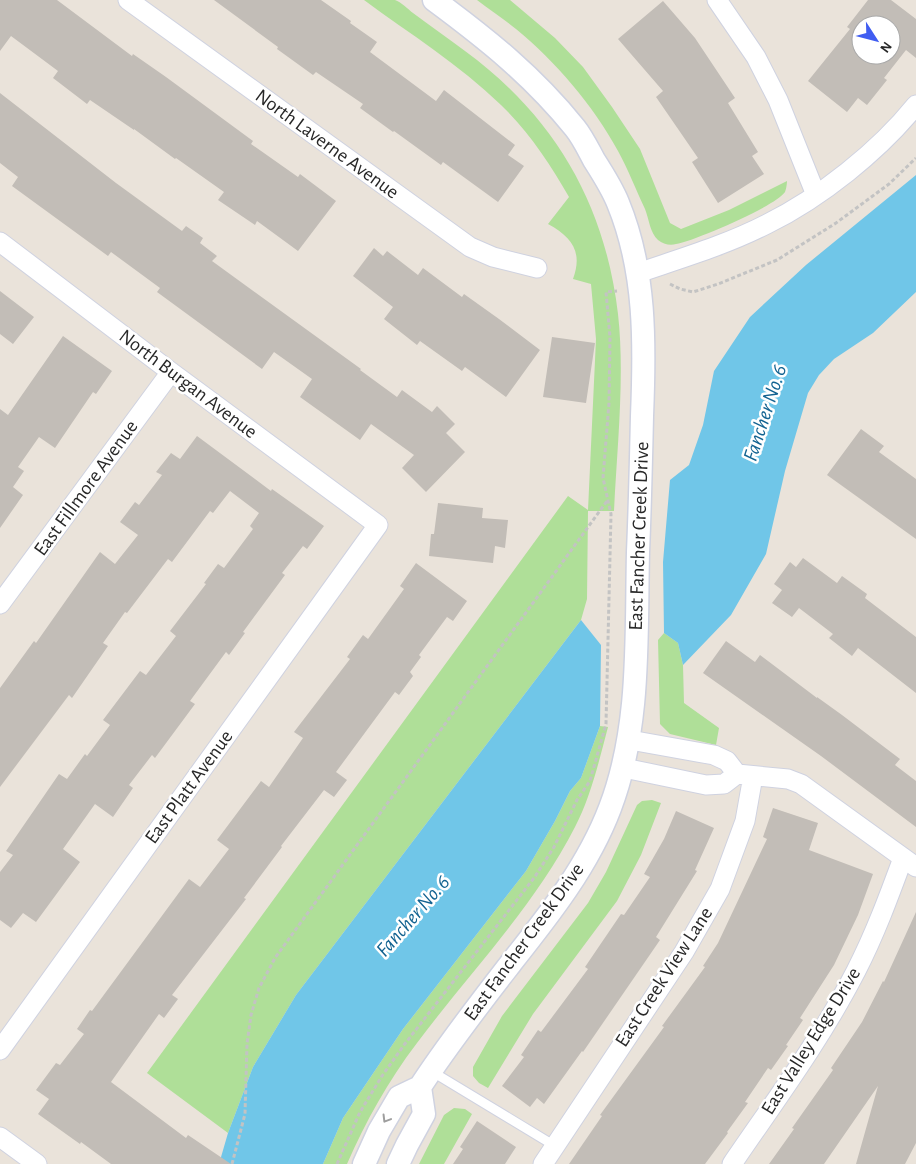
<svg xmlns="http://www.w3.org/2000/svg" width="916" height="1164" font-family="'Alegreya Sans',sans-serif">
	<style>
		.green { fill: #afdf98 }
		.water { fill: #70c6e8 }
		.building { fill: #c2bdb7; fill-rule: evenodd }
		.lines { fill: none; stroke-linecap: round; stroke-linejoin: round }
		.service-casing { stroke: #cfd2e0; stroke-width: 11 }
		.minor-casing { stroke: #cfd2e0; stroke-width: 21 }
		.tertiary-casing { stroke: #cfd2e0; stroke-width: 25 }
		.path { stroke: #c3c3c3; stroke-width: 3; stroke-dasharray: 4 2.5; stroke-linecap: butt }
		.service { stroke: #fff; stroke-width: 9 }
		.minor { stroke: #fff; stroke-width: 19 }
		.tertiary { stroke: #fff; stroke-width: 22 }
		.oneway { stroke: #9e9e9e }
		.labels { text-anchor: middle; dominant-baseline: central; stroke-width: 5; stroke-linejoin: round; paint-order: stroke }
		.street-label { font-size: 20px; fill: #282828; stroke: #fff }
		.water-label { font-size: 21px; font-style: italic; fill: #136391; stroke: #fff }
	</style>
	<rect width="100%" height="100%" fill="#eae3da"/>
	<!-- green -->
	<path class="green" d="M364,0C373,0 386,0 395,0C401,2 408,9 413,13C430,26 448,38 465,51C555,117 605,204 618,314C625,376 617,448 614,511H588L587,599L581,620L296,995L253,1067L228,1133L147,1073L568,496L588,510L596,339L591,284L573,279C583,252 572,237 548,224L569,197C550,164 529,132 501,105C460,65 410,34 364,0Z
		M477,0H510L555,38L583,67L612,107L640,149L670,223L681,229L729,210L787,181C787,184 786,190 785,192C776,206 694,241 676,244C670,246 663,244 658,240C650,233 649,219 645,209C636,190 628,169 618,151C593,105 556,62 516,29C504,19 490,10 477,0Z
		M664,633L678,643L683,665L684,703L719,728L716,745L670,734L660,724L658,640Z
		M600,726L608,727C599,761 591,796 575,827C534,907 470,972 417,1043C388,1081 366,1121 347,1164H323L343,1118L403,1029L526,871L555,821L570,791L581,778Z
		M652,800L661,803L641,855L617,901L533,1014L488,1088L479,1083L473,1076V1067L502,1016L588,903L606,872L637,805L642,801Z
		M454,1108L465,1109L472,1114L444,1164H419L444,1115Z"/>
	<!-- water -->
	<path class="water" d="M916,175V292L873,333L834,359L819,375L808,393L785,471L766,554L731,615L683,665L678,643L664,633L663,562L670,480L689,465L703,425L714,371L750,317L806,265Z
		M581,620L601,645L600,726L581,778L570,791L555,821L526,871L403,1029L343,1118L323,1164H219L228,1133L253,1067L296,995Z"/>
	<!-- building -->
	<path class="building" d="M0,0H57L132,56L133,54L166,77L253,141L251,144L298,177L300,174L336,201L298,251L257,221L255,225L218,200L224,192L176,158L175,159L134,129V130L90,100L87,104L53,78L58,71L11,36L0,51Z
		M214,0H321L351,21L350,23L377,42L370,52L436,101L444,90L515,145L508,155L524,166L498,202L443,162L441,165L394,131L393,132L360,108L363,104L316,72L313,75L277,49L278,47Z
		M868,0H891L916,19V58L906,50L884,78L887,80L867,105L858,98L847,112L808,81L850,29L847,27ZM861,25H891V55H861Z
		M663,1L695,38L735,98L728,103L758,152L752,156L764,174L718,203L692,162L698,158L656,97L663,91L618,39Z
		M0,93L116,183L182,231L186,226L203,238L200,243L217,256L212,261L361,369L360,370L397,397L402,390L432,412L437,406L455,424L446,433L465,452L426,492L402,468L414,455L371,424L360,440L300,397L312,379L274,352L262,369L157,292L160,288L111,252L108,256L12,186L18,177L0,163Z
		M374,248L383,256L387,251L418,275L423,268L462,297L464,294L499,319L540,350L506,397L465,367L462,371L420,341L417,345L384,319L393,307L353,276Z
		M0,291L34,317L13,344L0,334Z
		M63,336L112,371L96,394L93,392L55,448L39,437L18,467L24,471L13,487L23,495L0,528V409L8,415Z
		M552,337L595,343L586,403L543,397Z
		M861,429L884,446L879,452L916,479V539L827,475Z
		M197,436L271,491L272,489L324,526L307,549L303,546L282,573L285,575L243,632L245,633L229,655L226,652L190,701L195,704L155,758L152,755L129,785L133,788L113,817L95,804L63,849L80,862L36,922L23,913L11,928L0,920V872L13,855L6,851L59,774L67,779L85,754L87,756L110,725L103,720L140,671L146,675L176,636L170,631L206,584L204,583L218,564L224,568L253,529L250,526L259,513L230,491L213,513L210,511L172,562L168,559L127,613L125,612L103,643L108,646L72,698L69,695L0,787V688L34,641L36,643L100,552L115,564L138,535L120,522L135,502L139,505L162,475L156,472L171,453L180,459Z
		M438,503L483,508L482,518L508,520L505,548L495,546L493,563L429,556L431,534H434Z
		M803,558L837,583L842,576L867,594L865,598L916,637V693L858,648L852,656L829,638L833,634L799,608L792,617L772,603L782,590L774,584L790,562L796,567Z
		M416,563L467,601L453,621L447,617L419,655L421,657L410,672L413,676L399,695L395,692L336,772L347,780L334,797L324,790L281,846L282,847L244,898L246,899L172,995L178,999L164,1018L159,1014L111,1082L186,1138L188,1135L231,1164H111L81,1142L80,1144L38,1114L49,1099L36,1090L56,1063L60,1065L84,1034L77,1029L90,1010L92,1011L189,879L200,887L229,849L217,840L261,781L269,787L303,738L294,732L350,659L347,657L363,635L368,639L404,589L400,586Z
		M726,641L755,662L760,655L817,698V697L842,715L900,759L895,765L916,781V827L821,756L703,673Z
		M773,808L818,823L809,850L873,874L858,915L834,965L800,1018L803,1020L786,1045L788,1046L771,1070L768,1068L745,1102L748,1103L727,1132L728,1133L705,1164H569L602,1116L600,1115L664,1027L662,1026L705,967L703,966L718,943L767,839L763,837Z
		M676,811L714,828L695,870L697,871L656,937L660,940L583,1052L582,1051L544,1104L537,1098L530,1107L502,1086L524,1057L521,1055L538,1030L541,1032L588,969L585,967L621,914L624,915L650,877L644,874L664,839Z
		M916,912V1143L905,1164H856L878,1086L824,1164H769L794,1129L792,1128L833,1070L831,1068L862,1022L883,981L884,982Z
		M477,1121L516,1147L505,1164H453L463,1149L460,1147Z"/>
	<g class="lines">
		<defs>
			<path id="service" d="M431,1071L555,1146"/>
			<path id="minor" d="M128,0L470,247L493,257L537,268
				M717,0L756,57L778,100L816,195
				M0,242L171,372L378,525L0,1050
				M638,273C682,258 726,245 767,224C820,198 879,151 916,105
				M0,604L171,372
				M630,740L714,755L727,761L737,774L788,779L801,784L916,867
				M624,768L706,785L724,784L737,774
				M0,1137L37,1164
				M543,1164L684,952L720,889L745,821L753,776
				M732,1164C775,1101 821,1039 856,971C875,934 889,896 903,858"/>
			<path id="tertiary" d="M420,1087C448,1044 480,1003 511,963C549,915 588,866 610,808C641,727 636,637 638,552C640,506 641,461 642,416C645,344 646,271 618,203C612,188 603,174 594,160C588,149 583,138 575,128C533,76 488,40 434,0
				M364,1164L379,1131L399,1097L420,1087
				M398,1164L407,1145L424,1114L420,1087"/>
		</defs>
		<!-- service casing -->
		<use href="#service" class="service-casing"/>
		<!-- minor casing -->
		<use href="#minor" class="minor-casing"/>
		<!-- tertiary casing -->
		<use href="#tertiary" class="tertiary-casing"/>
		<!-- path -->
		<path class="path" d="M670,284L680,289L693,292L718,284L777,260L836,223L889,184L916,158
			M232,1164L245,1114L247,1044L251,1015L259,988L275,958L607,501
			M337,1164L360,1112L382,1076L404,1045L534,878L554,847L577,800L590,781L606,724L611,514L603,478L609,403L610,337L606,292L617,291"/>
		<!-- service -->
		<use href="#service" class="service"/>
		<!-- minor -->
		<use href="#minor" class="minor"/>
		<!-- tertiary -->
		<use href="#tertiary" class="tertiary"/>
	</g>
	<!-- one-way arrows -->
	<defs><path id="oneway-chevron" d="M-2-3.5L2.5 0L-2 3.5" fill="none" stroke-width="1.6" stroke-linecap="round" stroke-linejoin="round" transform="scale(1.25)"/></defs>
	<use class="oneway" href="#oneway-chevron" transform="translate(386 1119) rotate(121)"/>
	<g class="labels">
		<!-- street labels -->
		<g class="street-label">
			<text transform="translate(327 144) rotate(36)">North Laverne Avenue</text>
			<text transform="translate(188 384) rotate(37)">North Burgan Avenue</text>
			<text transform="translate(86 488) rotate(-54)">East Fillmore Avenue</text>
			<text transform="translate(639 536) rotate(-88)">East Fancher Creek Drive</text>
			<text transform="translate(189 787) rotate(-54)">East Platt Avenue</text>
			<text transform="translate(524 942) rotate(-54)">East Fancher Creek Drive</text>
			<text transform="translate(664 977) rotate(-57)">East Creek View Lane</text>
			<text transform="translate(811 1041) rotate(-58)">East Valley Edge Drive</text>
		</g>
		<!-- water labels -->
		<g class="water-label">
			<text transform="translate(765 413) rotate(-72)">Fancher No. 6</text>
			<text transform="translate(413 916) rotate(-49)">Fancher No. 6</text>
		</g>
	</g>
	<!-- north arrow -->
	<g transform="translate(876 40) rotate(126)"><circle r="24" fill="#ffffff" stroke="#a9a9a9"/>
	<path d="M0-4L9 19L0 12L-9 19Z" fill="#405df1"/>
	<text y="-8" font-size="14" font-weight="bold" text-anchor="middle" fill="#282828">N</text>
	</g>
</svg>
